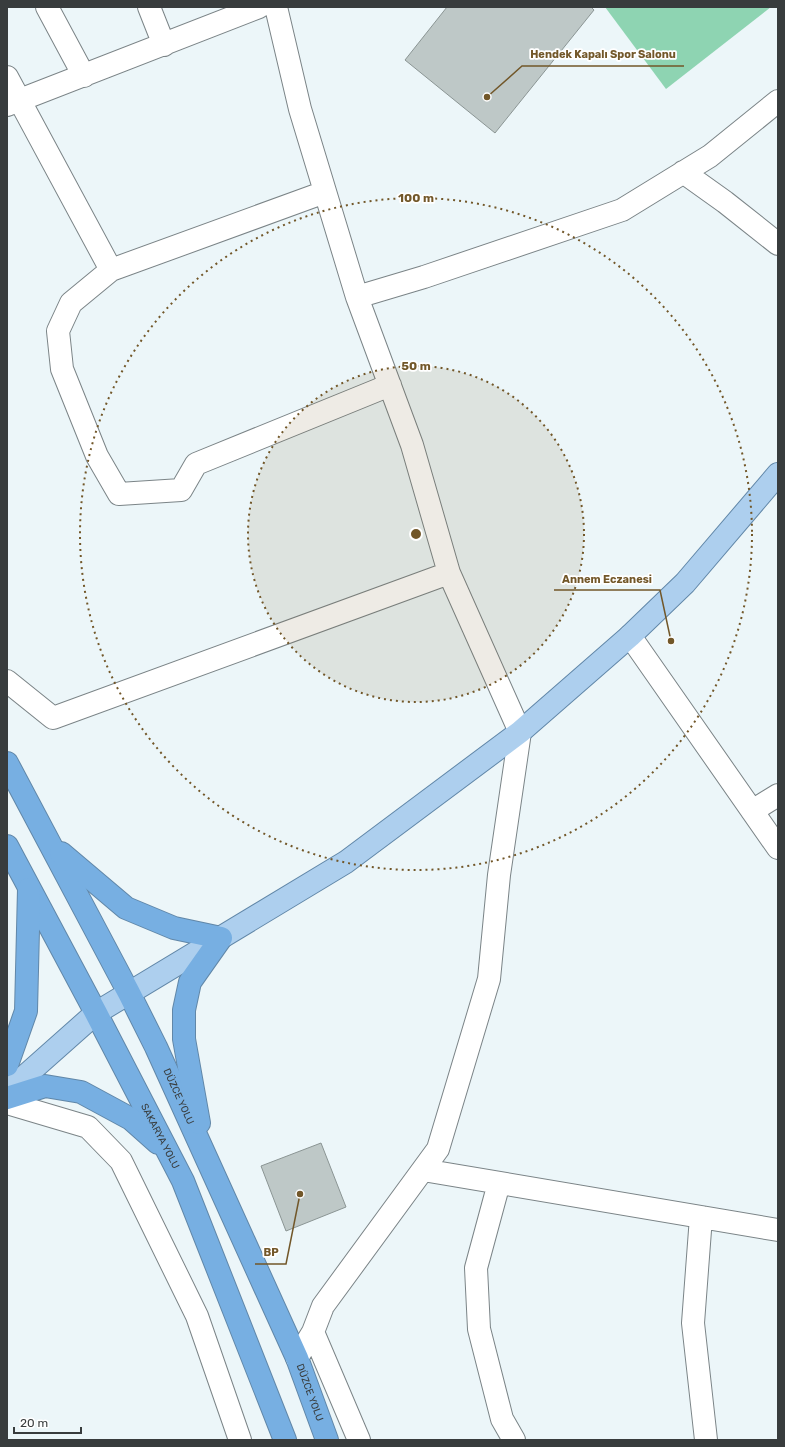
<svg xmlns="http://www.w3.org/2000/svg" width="785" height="1447" font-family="Rubik,sans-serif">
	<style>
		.green { fill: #8ed4b2 }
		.building { fill: #bec8c7; stroke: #8b9594 }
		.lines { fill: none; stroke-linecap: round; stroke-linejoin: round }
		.minor-casing { stroke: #7b8487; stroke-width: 24 }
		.major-casing { stroke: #6187a8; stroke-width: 24 }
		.highway-casing { stroke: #6187a8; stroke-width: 24 }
		.minor { stroke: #fff; stroke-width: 22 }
		.major { stroke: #adcfee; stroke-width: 22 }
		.highway { stroke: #77afe2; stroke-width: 22 }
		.ring { fill: none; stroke: #725729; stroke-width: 2; stroke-dasharray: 2 4 }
		.labels { text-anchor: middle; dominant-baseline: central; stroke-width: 3.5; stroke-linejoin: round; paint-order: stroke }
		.street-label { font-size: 10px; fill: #383c3d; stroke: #fff }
		.centre { fill: #725729; stroke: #fff; stroke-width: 2 }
		.ring-label { font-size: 12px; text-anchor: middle; font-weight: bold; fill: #725729; stroke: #fff; stroke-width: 3.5; stroke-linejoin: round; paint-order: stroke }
		.leader { fill: none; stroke: #725729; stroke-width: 1.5 }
		.callout-dot { fill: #725729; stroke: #fff; stroke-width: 1.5 }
		.callout-label { font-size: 11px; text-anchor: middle; font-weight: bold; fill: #725729; stroke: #fff; stroke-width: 3.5; stroke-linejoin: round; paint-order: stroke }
	</style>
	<rect width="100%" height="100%" fill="#ecf6f9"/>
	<!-- green -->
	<path class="green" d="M605,7H771L666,89Z"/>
	<!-- building -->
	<path class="building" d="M447,7H591L594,10L495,133L405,60Z
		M321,1143L346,1207L286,1231L261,1166Z"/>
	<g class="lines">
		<defs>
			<path id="minor" d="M47,7L84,76
				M149,7L164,45
				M276,7L300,109L357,297L412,445L449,573L520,732L499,875L489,979L438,1149L323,1306L313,1332L297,1358
				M7,77L111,270L71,303L58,331L62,369L97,456L119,494L181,490L196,464L390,385
				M7,105L259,7
				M683,172L725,202L778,244
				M111,270L325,192
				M357,297L424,277L622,210L710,156L778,101
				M630,636L778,848
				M7,681L53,718L449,573
				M752,811L778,795
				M7,1103L88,1127L121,1161L197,1316L240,1440
				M423,1170L778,1230
				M499,1183L476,1268L479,1329L502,1419L514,1440
				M701,1217L693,1323L706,1440
				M313,1332L359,1440"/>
			<path id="major" d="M7,1092L96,1013L346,862L520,732L630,636L685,583L778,474"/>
			<g id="highway">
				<path id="s1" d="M7,763L129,993L156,1047L297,1358L327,1440"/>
				<path id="s2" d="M7,846L96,1013L183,1181L285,1440"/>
				<path d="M61,853L126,908L174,928L221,938L190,982L184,1010V1039L199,1123"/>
				<path d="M7,1065L26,1011L29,889"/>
				<path d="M7,1098L45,1086L81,1092L131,1119L158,1143"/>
			</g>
		</defs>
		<!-- minor casing -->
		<use href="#minor" class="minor-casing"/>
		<!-- major casing -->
		<use href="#major" class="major-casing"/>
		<!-- highway casing -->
		<use href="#highway" class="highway-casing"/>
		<!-- minor -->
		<use href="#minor" class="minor"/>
		<!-- major -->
		<use href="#major" class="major"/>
		<!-- highway -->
		<use href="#highway" class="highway"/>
	</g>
	<!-- distance rings -->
	<circle cx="416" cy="534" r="168" fill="#725729" fill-opacity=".12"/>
	<g class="ring">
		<circle cx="416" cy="534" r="168"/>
		<circle cx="416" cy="534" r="336"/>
	</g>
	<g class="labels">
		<!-- street labels -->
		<g class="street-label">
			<text stroke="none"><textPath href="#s1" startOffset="375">DÜZCE YOLU</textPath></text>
			<text stroke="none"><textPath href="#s2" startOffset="328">SAKARYA YOLU</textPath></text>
			<text stroke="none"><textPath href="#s1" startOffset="699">DÜZCE YOLU</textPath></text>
		</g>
	</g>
	<circle cx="416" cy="534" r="6" class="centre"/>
	<g class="ring-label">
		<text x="416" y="202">100 m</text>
		<text x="416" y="370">50 m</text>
	</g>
	<!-- callouts -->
	<path class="leader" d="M487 97L522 66H684M671 641L660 590H554M300 1194L286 1264H255"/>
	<g class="callout-dot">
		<circle cx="487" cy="97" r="4"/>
		<circle cx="671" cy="641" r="4"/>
		<circle cx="300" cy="1194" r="4"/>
	</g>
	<g class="callout-label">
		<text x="603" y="58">Hendek Kapalı Spor Salonu</text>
		<text x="607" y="583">Annem Eczanesi</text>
		<text x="271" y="1256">BP</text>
	</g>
	<!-- border -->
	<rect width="785" height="1447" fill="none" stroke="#383c3d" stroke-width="16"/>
	<!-- scale -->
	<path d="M14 1427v6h67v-6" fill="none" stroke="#383c3d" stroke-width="2"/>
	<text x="20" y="1427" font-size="12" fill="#383c3d" stroke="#ffffff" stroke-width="3" paint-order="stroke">20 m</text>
</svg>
